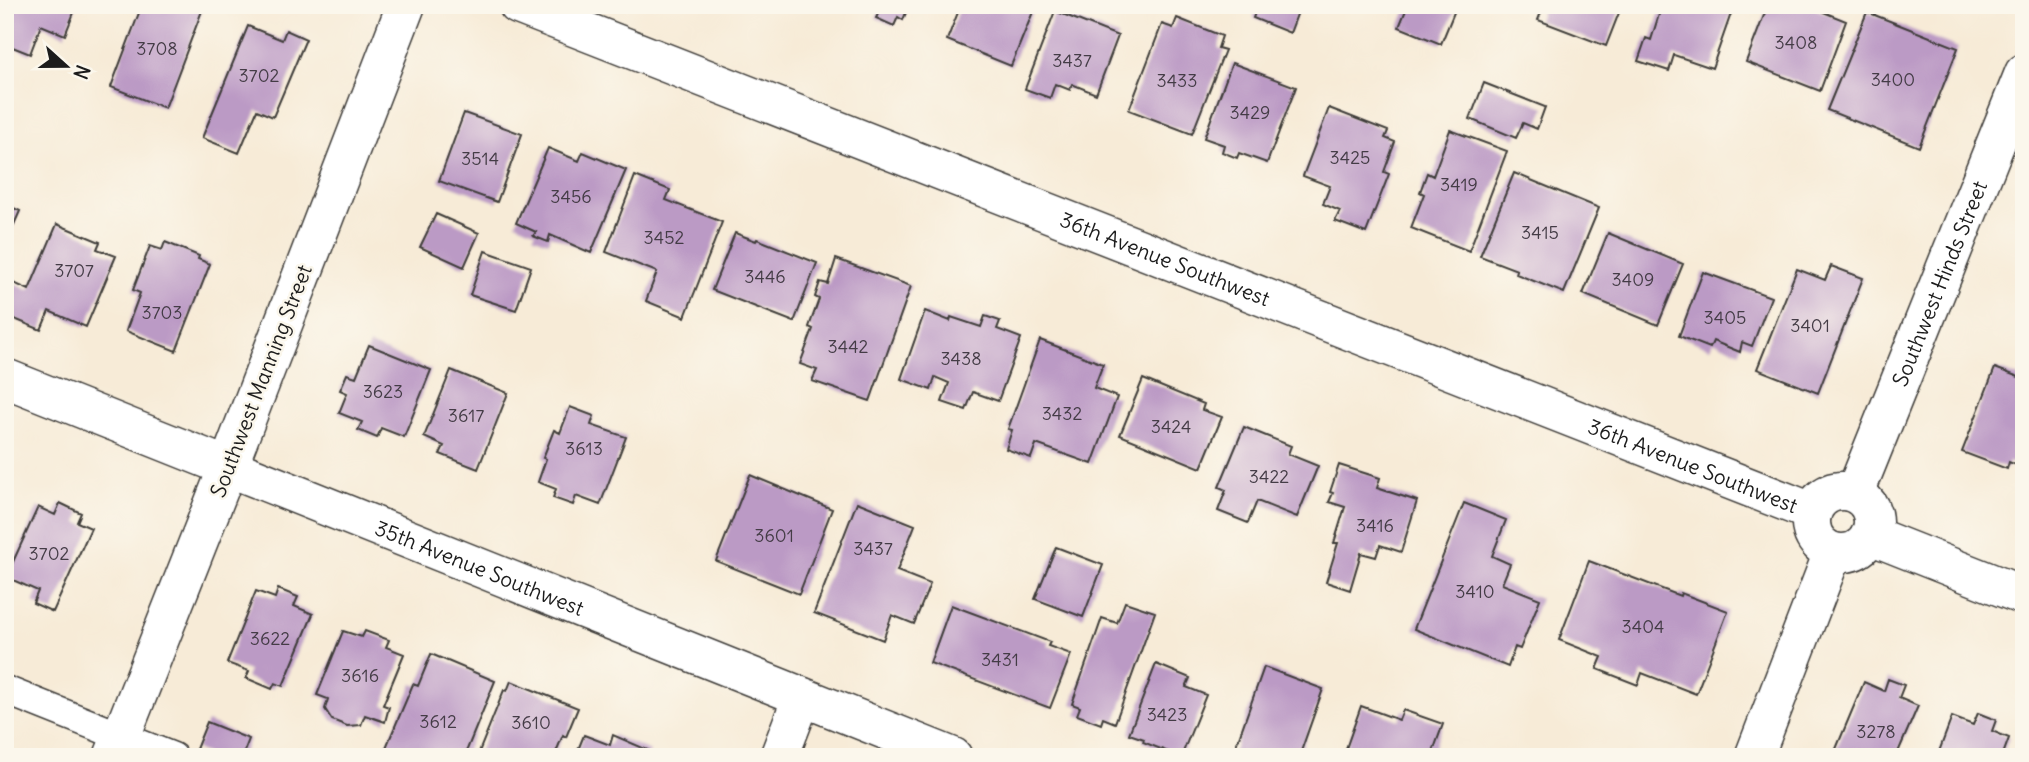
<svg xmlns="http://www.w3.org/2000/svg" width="2029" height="762" font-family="Delius,sans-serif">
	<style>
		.building { fill: #bb9ac5 }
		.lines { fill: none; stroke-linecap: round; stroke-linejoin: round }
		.service-casing { stroke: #3d3b38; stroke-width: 31 }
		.minor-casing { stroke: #3d3b38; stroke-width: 41 }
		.tertiary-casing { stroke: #3d3b38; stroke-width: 41 }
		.service { stroke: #fff; stroke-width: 28 }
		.minor { stroke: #fff; stroke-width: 38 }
		.tertiary { stroke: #fff; stroke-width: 38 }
		.labels { text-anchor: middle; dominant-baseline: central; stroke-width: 5; stroke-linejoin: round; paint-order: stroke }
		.number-label { font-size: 18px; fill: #443c46 }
		.street-label { font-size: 21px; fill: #1c1c1c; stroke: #fbf7ec }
	</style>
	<rect width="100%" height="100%" fill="#fbf7ec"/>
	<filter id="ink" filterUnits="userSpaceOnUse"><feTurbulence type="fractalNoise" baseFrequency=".0143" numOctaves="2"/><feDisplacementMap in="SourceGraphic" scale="14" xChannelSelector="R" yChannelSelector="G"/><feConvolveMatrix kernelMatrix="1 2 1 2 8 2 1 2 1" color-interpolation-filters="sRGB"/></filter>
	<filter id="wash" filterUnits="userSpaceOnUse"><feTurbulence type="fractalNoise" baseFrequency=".00686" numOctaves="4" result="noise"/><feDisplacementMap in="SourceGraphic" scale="28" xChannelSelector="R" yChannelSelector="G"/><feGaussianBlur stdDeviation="1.57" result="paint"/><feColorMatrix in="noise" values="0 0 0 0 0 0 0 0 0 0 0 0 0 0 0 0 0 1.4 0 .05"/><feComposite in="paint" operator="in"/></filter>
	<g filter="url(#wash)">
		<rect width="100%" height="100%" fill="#f7ebd7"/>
		<g id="blocks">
			<!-- building -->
			<path class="building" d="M10,5H77L65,35L41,25L30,54L5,44V17Z
				M142,5H195L203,8L165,108L111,87Z
				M870,5H909L903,20L898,17L894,26L876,18L880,10Z
				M961,5H1031L1035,7L1011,66L947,40Z
				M1258,5H1288L1299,9L1290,33L1253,18Z
				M1408,5H1457L1441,44L1399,27Z
				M1544,5H1622L1606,46L1538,20Z
				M1662,5H1734L1712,68L1674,55L1669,71L1638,61L1646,38L1651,40Z
				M1768,5H1806L1846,21L1820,91L1746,62Z
				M1055,11L1118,36L1096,94L1072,84L1070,90L1055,84L1050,98L1025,89Z
				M1867,12L1958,48L1919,147L1827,110Z
				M1177,18L1222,36L1218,48L1225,50L1192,134L1129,110L1162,24L1173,28Z
				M248,26L282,40L286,30L306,39L273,117L257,110L239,153L202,138Z
				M1232,63L1296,87L1267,163L1239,153L1237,158L1222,152L1224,145L1204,138Z
				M1484,83L1545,107L1537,129L1523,123L1516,138L1470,119Z
				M1329,108L1388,131L1385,138L1395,142L1384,172L1389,174L1366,233L1335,221L1340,211L1323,204L1330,186L1303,176Z
				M464,113L522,134L497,202L439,181Z
				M1450,130L1507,151L1469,251L1411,228L1424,194L1420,192L1427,173L1433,176Z
				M548,148L579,161L583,152L626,170L591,253L550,235L548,242L533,236L536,232L516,223Z
				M1514,173L1599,208L1564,293L1516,274L1517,270L1480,256Z
				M635,176L670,190L666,200L722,222L685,317L646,301L657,272L606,252Z
				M5,204L20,211L5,245Z
				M436,214L479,233L464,267L420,247Z
				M57,224L100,242L97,249L116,256L86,327L49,311L41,330L5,315V304L14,283L29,290Z
				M735,233L756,241L757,239L817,263L794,322L712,290Z
				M1608,233L1683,264L1658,325L1583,294Z
				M165,242L199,256L198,259L210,264L176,351L126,331L140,293L133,290L150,246L162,250Z
				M485,251L531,267L516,310L470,295Z
				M836,259L911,286L870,401L812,381L817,370L800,364L813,329L809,327L819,299L815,297L820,282L828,284Z
				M1831,266L1863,278L1818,393L1757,369L1797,269L1825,280Z
				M1703,272L1771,297L1752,346L1742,342L1740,352L1713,341L1710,348L1679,336Z
				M925,311L950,321L951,317L981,327L985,316L1000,321L997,329L1021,338L998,401L973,392L966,410L942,402L949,383L935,377L931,390L901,379Z
				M1040,340L1103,364L1094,388L1117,397L1092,464L1036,444L1031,458L1006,449L1012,430L1008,429Z
				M369,345L431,370L404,437L381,428L377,438L358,430L362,422L339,413L347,393L340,390L347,374L356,377Z
				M1995,368L2024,379V468L2009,462L2007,469L1962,452Z
				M451,370L508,393L478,469L440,454L444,446L424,437Z
				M1143,379L1204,404L1202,410L1222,417L1201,468L1120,435Z
				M570,407L594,416L591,425L626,437L600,505L576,496L573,505L553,498L556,489L538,482L546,459L543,458L554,430L560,433Z
				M1244,427L1291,446L1288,454L1318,466L1297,517L1257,501L1248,523L1218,511L1226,490L1219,487Z
				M1339,465L1380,478L1377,488L1417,501L1401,552L1380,545L1376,557L1361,553L1350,590L1326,582L1338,543H1334L1345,507L1329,502L1333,493L1330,492Z
				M750,475L832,509L799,594L716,561Z
				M857,502L915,525L897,571L930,584L914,624L892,615L883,640L814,613Z
				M60,503L81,513L77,522L91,528L53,612L33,603L38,591L6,577L38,507L55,515Z
				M1464,503L1506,520L1492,556L1510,564L1502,584L1540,599L1520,649L1515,647L1508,667L1414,629Z
				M1056,547L1103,565L1083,617L1035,599Z
				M1589,561L1680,596L1681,593L1728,611L1696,694L1642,673L1638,685L1597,669L1602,657L1559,640Z
				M278,589L298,597L294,606L313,614L283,686L275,683L272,689L246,678L249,671L227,663L256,591L275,598Z
				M1125,602L1155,612L1115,723L1103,718L1101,724L1077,715L1080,707L1072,704L1102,618L1117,623Z
				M951,605L1050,642L1048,646L1071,654L1050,708L930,663Z
				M343,631L362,637L365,631L389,640L386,647L404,654L383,705L389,707L385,722L365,715L361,725L347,726L332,720L325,709L328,699L317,695Z
				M431,654L495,681L464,757H382L413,684L418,686Z
				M1156,664L1190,678L1186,687L1206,695L1181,757L1143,742L1144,739L1129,734Z
				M1264,667L1323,689L1299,757H1232Z
				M1888,679L1904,685L1899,698L1918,706L1896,757L1833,756L1864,682L1884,691Z
				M511,681L578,708L566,737L563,735L554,757H477L504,690L507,691Z
				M1361,706L1399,720L1403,710L1443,724L1431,757H1343Z
				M1978,713L1996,720L1992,731L2009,738L2002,757H1937L1952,717L1973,725Z
				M207,722L249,739L242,757H214L196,749Z
				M584,735L610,745L613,735L650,751L648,757H575Z"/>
		</g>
	</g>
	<g filter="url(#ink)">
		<use href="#blocks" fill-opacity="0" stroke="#3d3b38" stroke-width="2"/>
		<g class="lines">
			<defs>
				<path id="service" d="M5,690L173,757"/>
				<g id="minor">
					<path id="s1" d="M518,5L1812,512"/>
					<circle cx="1842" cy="522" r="31"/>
					<path id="s2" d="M1855,493L2024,73"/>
					<path d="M1870,535L2024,596"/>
					<path id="s3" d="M113,757L228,467L953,757"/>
					<path d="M779,757L802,697"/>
					<path d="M1754,757L1833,552"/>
				</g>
				<path id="tertiary" d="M5,378L228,467L406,5"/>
			</defs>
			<!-- service casing -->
			<use href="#service" class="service-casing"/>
			<!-- minor casing -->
			<use href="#minor" class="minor-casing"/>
			<!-- tertiary casing -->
			<use href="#tertiary" class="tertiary-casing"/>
			<!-- service -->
			<use href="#service" class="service"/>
			<!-- minor -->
			<use href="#minor" class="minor"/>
			<!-- tertiary -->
			<use href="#tertiary" class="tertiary"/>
		</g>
	</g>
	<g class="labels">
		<!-- number labels -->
		<g class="number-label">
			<text x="1796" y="42">3408</text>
			<text x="157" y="48">3708</text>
			<text x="1072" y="60">3437</text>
			<text x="259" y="75">3702</text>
			<text x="1893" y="79">3400</text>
			<text x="1177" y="80">3433</text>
			<text x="1250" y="112">3429</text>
			<text x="1350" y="157">3425</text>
			<text x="480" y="158">3514</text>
			<text x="1459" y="184">3419</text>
			<text x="571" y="196">3456</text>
			<text x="1540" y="232">3415</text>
			<text x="664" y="237">3452</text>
			<text x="74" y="270">3707</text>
			<text x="765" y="276">3446</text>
			<text x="1633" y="279">3409</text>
			<text x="162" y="312">3703</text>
			<text x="1725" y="317">3405</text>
			<text x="1810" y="325">3401</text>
			<text x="848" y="346">3442</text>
			<text x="961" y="358">3438</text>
			<text x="383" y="391">3623</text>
			<text x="1062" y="413">3432</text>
			<text x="466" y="415">3617</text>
			<text x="1171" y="426">3424</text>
			<text x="584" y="448">3613</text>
			<text x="1269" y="476">3422</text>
			<text x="1375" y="525">3416</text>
			<text x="774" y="535">3601</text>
			<text x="873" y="548">3437</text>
			<text x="49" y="553">3702</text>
			<text x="1475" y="591">3410</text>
			<text x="1643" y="626">3404</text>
			<text x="270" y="638">3622</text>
			<text x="1000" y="659">3431</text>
			<text x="360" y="675">3616</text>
			<text x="1167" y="714">3423</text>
			<text x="438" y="721">3612</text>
			<text x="531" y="722">3610</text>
			<text x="1876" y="731">3278</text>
		</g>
		<!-- street labels -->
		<g class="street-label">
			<text stroke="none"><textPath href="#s1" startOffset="695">36th Avenue Southwest</textPath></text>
			<text stroke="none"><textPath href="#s2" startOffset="226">Southwest Hinds Street</textPath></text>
			<text transform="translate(261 381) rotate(-69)">Southwest Manning Street</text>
			<text stroke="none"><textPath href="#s1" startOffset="1262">36th Avenue Southwest</textPath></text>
			<text stroke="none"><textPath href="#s3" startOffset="583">35th Avenue Southwest</textPath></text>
		</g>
	</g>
	<!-- margin -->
	<rect width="2029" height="762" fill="none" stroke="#fbf7ec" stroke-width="28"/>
	<!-- north arrow -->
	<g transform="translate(66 66) rotate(111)" stroke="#fbf7ec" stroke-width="5" paint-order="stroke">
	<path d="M0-5L12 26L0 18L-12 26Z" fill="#1c1c1c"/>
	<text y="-10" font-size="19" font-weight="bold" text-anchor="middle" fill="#1c1c1c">N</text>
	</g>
</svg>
